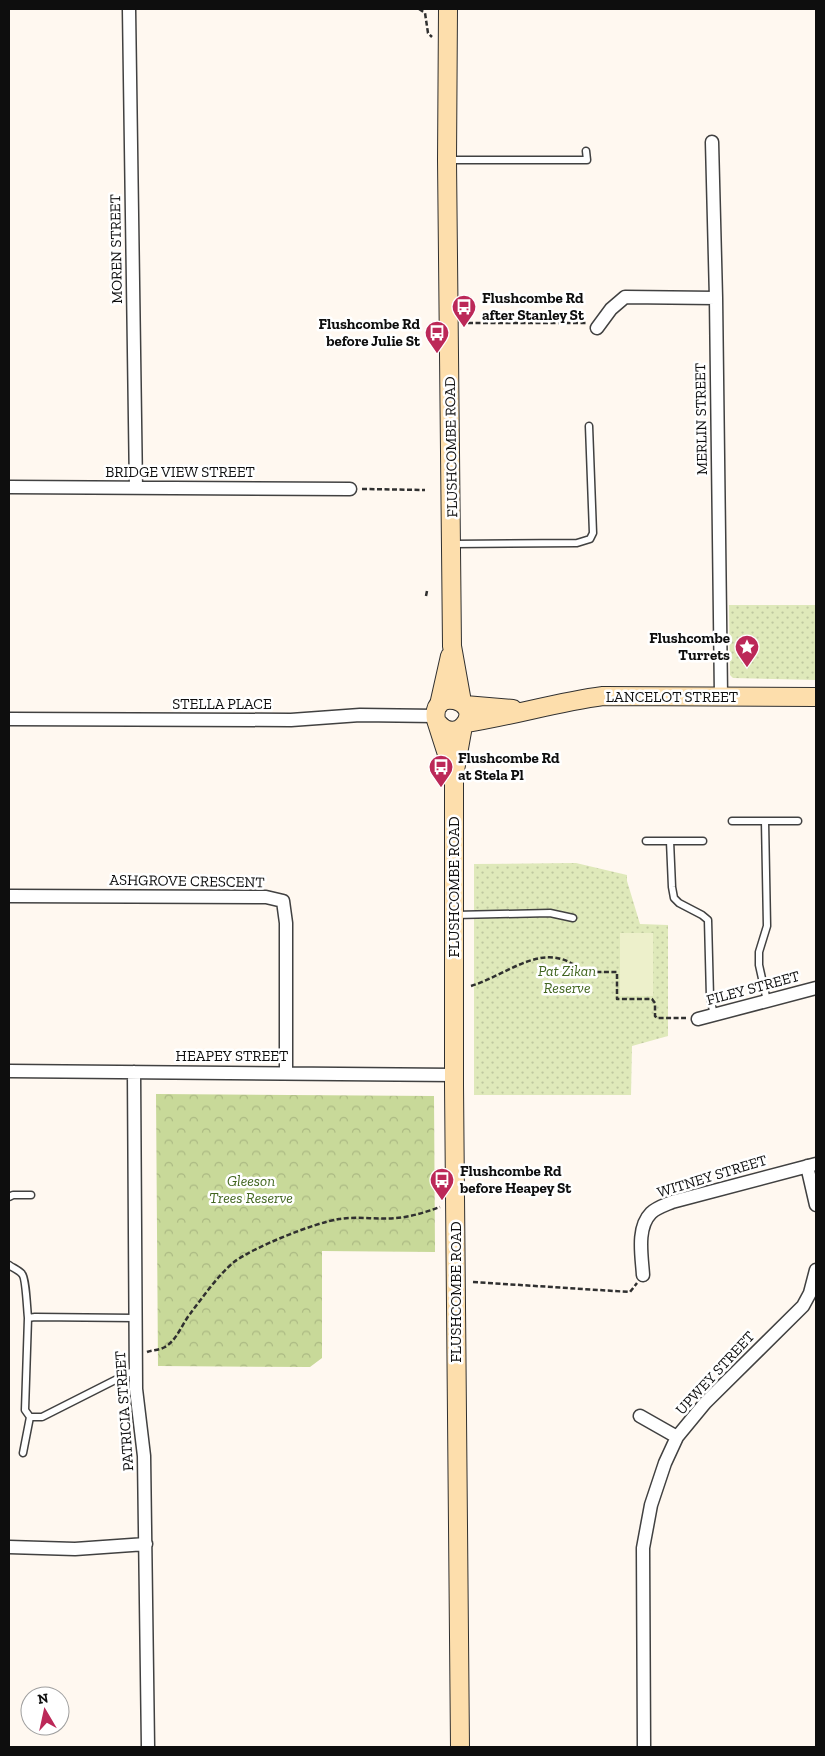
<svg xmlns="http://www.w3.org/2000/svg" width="825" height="1756" font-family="'Zilla Slab',serif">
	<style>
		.forest { fill: url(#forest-crowns) }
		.park { fill: url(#park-dots) }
		.pitch { fill: #edf0cb }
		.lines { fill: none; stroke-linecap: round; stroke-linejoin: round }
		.lane-casing { stroke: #414141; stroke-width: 9 }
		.street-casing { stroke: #414141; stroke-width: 15 }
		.secondary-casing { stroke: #303030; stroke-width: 20 }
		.path { stroke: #303030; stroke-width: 2.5; stroke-dasharray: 5 2.5; stroke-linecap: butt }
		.lane { stroke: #fff; stroke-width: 6 }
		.street { stroke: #fff; stroke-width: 12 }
		.secondary { stroke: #fddeac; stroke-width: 18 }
		.labels { text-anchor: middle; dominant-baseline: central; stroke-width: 5; stroke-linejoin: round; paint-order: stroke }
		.street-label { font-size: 15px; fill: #0e0e0e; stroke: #fff }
		.poi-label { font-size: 15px; font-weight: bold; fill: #0e0e0e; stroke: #fff; text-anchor: start }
		.park-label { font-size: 15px; font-style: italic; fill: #41651f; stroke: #fff }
	</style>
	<defs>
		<pattern id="forest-crowns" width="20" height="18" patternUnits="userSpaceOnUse" patternTransform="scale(1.25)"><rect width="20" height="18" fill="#c8d999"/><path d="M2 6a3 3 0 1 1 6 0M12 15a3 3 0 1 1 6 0" fill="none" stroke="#abb983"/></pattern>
		<pattern id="park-dots" width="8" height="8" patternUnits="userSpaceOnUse" patternTransform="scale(1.25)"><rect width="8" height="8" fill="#dfe9ba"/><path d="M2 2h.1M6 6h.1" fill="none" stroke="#bec79f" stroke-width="1.8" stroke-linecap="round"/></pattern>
	</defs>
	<rect width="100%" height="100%" fill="#fff8f0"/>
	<!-- forest -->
	<path class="forest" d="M156,1094L434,1096L435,1252L322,1251V1358L310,1367L158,1366Z"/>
	<!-- park -->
	<path class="park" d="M729,605H816V680L733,678L730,675Z
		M576,863L627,875V881L640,924L668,925V1036L632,1046L631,1095H474V864Z"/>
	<!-- pitch -->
	<path class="pitch" d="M620,933H653V996H620Z"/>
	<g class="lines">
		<defs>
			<path id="lane" d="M449,160H587L586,151
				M453,544L577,543L590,539L593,533L589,426
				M732,821H798
				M765,821L767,926L759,952V965L767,1001
				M646,841H703
				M670,841L672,887L674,898L679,903L702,915L708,920L710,997L714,1015
				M455,915L550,913L573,918
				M9,1197L13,1195H31
				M9,1265C13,1268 19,1270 22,1274C26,1278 27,1309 28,1318L35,1317L135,1318
				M30,1417H42L135,1370
				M23,1453L30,1417L25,1410L28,1318"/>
			<path id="street" d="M129,9L136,488
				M712,142L716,298L721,696
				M597,328L611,309L625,297L716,298
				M9,487L350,489
				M9,719L291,720L360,715L436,716
				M9,896L266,897L283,901L286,923V1073
				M698,1019L816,988
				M9,1071L455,1075
				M134,1072L136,1389L144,1456L148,1747
				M807,1166L816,1205
				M643,1275C642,1257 636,1228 651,1213C656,1208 665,1205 672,1202L816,1164
				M640,1416L677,1437
				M9,1547L75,1549L146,1544
				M644,1747L643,1548L651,1505L665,1463L677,1437L705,1403L803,1306L810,1293L816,1270"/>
			<path id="secondary" d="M448,9L447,160L452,646L462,702
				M439,705L450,656
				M465,705L513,709
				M438,723C445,732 457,734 464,725C484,701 430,685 436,720L453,773
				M466,723C512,716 557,702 603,696L816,697
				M460,1747L454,1085V776L463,726"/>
		</defs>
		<!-- lane casing -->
		<use href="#lane" class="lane-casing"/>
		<!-- street casing -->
		<use href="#street" class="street-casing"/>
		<!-- secondary casing -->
		<use href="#secondary" class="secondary-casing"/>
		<!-- path -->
		<path class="path" d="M419,9L425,13L428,33L432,37
			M468,323H587
			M362,489L425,490
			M426,596L427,591
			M471,986C510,974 546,937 583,972H617V999H652L655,1003V1016L657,1018H686
			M473,1282L630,1292L637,1283
			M147,1352C152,1350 160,1350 165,1347C177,1340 182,1324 190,1314C202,1298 219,1274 234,1262C254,1247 314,1223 339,1219C358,1216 377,1220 396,1218C411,1217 426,1212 440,1207"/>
		<!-- lane -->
		<use href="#lane" class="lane"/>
		<!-- street -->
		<use href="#street" class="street"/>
		<!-- secondary -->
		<use href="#secondary" class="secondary"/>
	</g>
	<!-- icons -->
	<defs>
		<symbol id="bus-pin" viewBox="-11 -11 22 30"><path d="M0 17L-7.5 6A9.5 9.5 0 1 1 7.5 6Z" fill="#bc2858" stroke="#fff"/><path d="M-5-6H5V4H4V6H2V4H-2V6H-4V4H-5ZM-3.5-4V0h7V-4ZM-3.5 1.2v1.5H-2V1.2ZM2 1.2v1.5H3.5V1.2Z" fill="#fff"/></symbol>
		<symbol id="sight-pin" viewBox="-11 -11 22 30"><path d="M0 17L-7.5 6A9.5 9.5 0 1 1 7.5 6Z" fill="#bc2858" stroke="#fff"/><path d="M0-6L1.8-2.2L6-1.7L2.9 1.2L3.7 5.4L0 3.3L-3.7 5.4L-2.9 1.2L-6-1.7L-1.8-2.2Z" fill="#fff"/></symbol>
	</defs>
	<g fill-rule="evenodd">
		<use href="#bus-pin" x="450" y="293" width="28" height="38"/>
		<use href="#bus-pin" x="423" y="319" width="28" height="38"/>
		<use href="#sight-pin" x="733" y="633" width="28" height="38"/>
		<use href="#bus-pin" x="427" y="753" width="28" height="38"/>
		<use href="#bus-pin" x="428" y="1166" width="28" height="38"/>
	</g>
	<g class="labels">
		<!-- street labels -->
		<g class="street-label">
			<text transform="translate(116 249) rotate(-91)">MOREN STREET</text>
			<text transform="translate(701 419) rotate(-91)">MERLIN STREET</text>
			<text transform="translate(451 447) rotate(-91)">FLUSHCOMBE ROAD</text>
			<text x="180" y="472">BRIDGE VIEW STREET</text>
			<text x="672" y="697">LANCELOT STREET</text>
			<text x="222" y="704">STELLA PLACE</text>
			<text transform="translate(187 881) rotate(1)">ASHGROVE CRESCENT</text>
			<text transform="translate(454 887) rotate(-90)">FLUSHCOMBE ROAD</text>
			<text transform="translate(753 988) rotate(-15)">FILEY STREET</text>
			<text x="232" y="1056">HEAPEY STREET</text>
			<text transform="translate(712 1176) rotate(-17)">WITNEY STREET</text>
			<text transform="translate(456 1292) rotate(-90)">FLUSHCOMBE ROAD</text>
			<text transform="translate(715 1373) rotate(-47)">UPWEY STREET</text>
			<text transform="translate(124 1411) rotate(-94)">PATRICIA STREET</text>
		</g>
		<!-- poi labels -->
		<g class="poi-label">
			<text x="482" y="298">Flushcombe Rd<tspan x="482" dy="17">after Stanley St</tspan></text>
			<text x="420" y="324" text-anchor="end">Flushcombe Rd<tspan x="420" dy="17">before Julie St</tspan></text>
			<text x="730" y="638" text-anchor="end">Flushcombe<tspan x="730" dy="17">Turrets</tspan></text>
			<text x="458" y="758">Flushcombe Rd<tspan x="458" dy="17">at Stela Pl</tspan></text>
			<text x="460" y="1171">Flushcombe Rd<tspan x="460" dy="17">before Heapey St</tspan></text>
		</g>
		<!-- park labels -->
		<g class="park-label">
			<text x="567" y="971">Pat Zikan<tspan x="567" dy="17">Reserve</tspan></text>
			<text x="251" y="1181">Gleeson<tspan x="251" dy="17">Trees Reserve</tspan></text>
		</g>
	</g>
	<!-- border -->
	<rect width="825" height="1756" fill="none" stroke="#0e0e0e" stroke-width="20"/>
	<!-- north arrow -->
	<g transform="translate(45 1711) rotate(351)"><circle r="24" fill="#ffffff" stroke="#9f9f9f"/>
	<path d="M0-4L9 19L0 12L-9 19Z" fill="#bc2858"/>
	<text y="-8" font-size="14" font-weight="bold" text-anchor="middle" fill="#0e0e0e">N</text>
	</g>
</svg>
